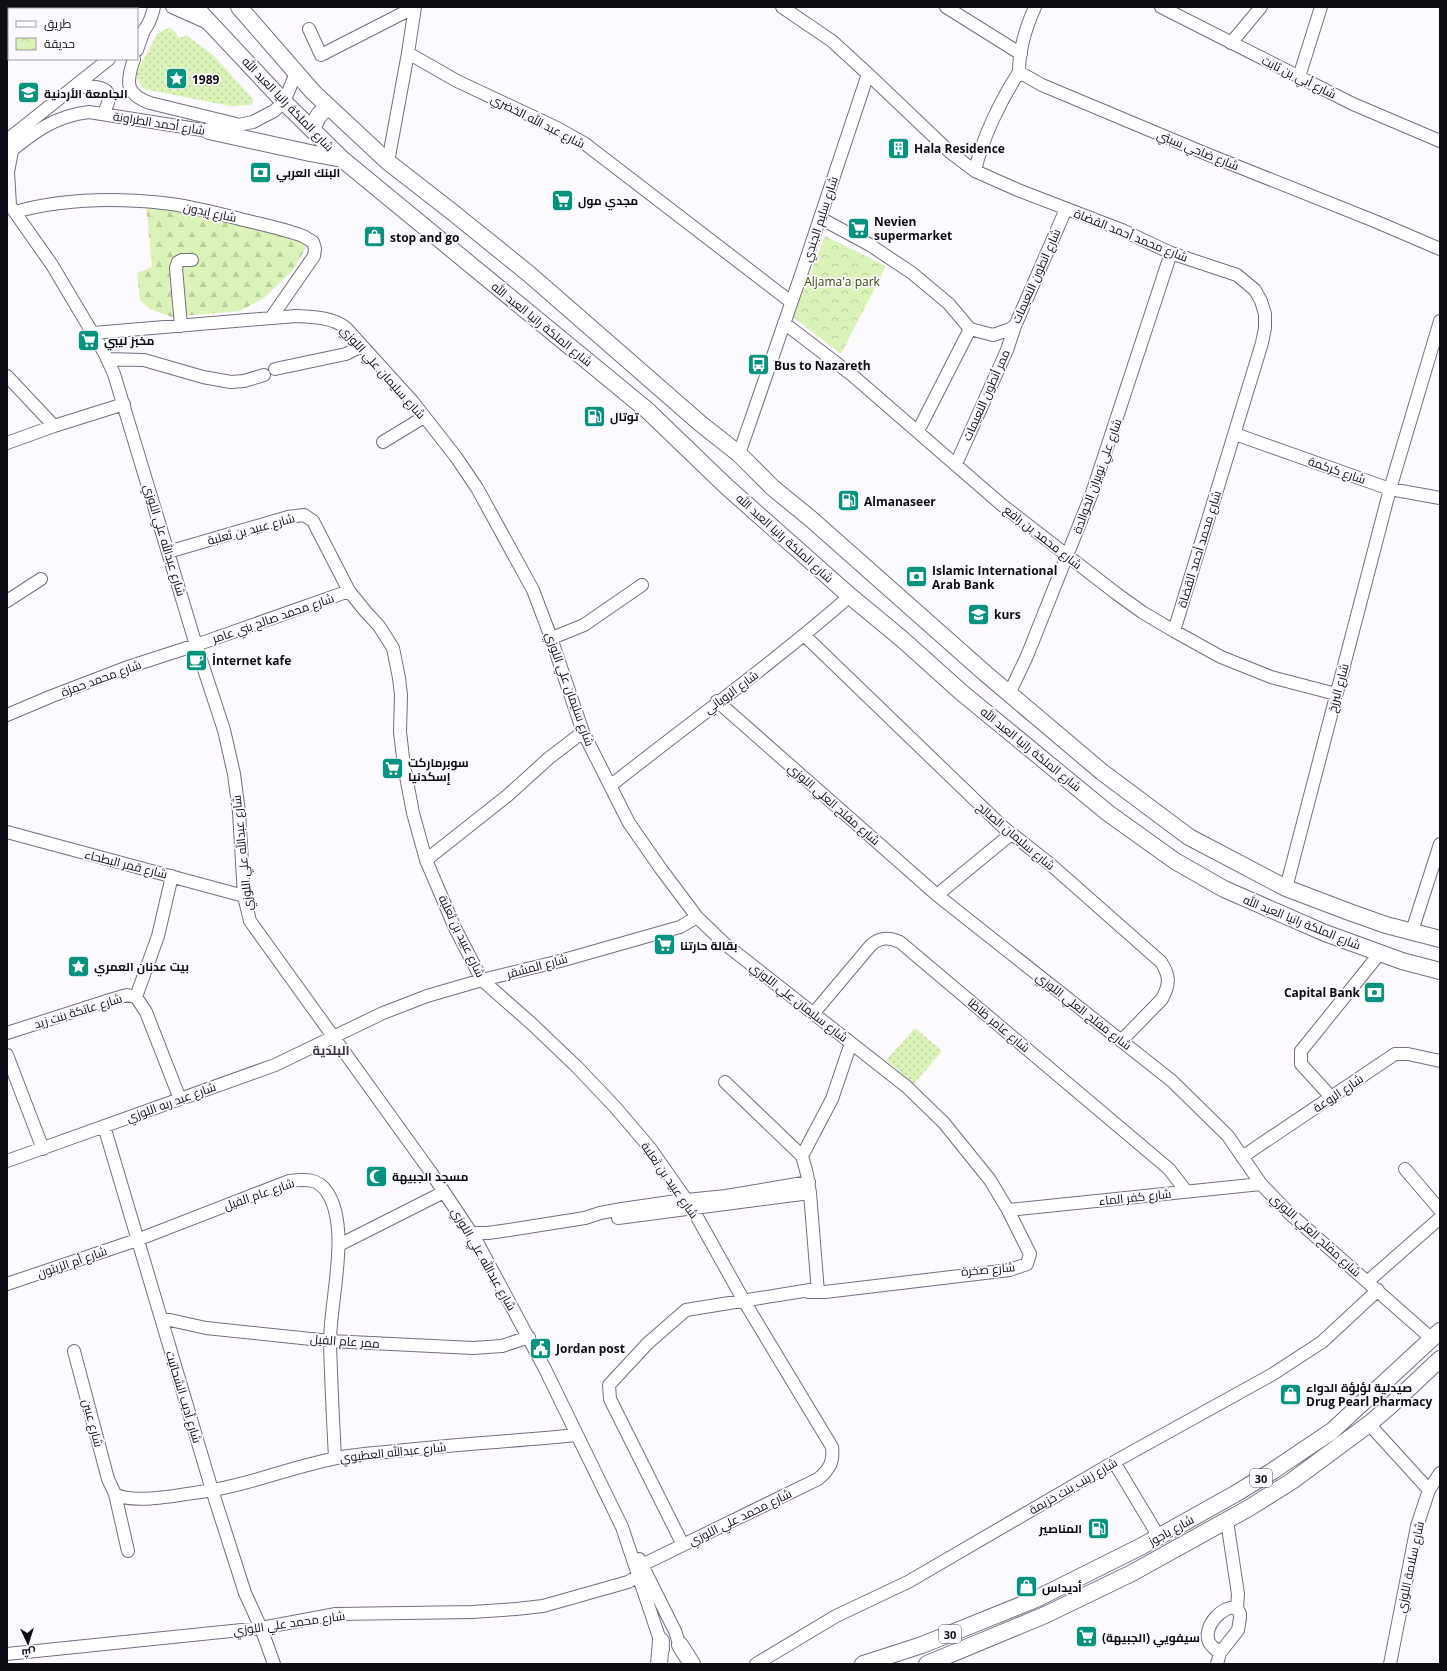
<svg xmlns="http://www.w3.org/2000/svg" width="1447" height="1671" font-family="'Open Sans',Cairo,sans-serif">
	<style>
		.grass { fill: url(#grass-dots) }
		.forest { fill: url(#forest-firs) }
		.park { fill: url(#park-crowns) }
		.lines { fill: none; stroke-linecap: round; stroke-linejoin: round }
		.minor-casing { stroke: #766d81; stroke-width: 14 }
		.major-casing { stroke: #766d81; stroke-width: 18 }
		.minor { stroke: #fff; stroke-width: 12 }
		.major { stroke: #fff; stroke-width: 16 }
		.labels { text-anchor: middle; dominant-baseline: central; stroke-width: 3.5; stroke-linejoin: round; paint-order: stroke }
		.shield { fill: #fcfaff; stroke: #56535a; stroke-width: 1 }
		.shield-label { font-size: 11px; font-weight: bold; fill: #0f0c13 }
		.street-label { font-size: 12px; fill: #0f0c13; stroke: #fcfaff }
		.poi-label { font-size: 12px; font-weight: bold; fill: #0f0c13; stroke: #fcfaff; text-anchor: start }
		.park-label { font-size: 12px; fill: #344800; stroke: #fcfaff }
		.neighbourhood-label { font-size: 13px; font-weight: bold; fill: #3b3345; stroke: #fcfaff }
	</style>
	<defs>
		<pattern id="grass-dots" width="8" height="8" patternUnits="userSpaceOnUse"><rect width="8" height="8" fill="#dbf3b8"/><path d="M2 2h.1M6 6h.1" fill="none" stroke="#bbcf9d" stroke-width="1.8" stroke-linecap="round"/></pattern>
		<pattern id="forest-firs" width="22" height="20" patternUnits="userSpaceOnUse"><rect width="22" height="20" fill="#dbf3b8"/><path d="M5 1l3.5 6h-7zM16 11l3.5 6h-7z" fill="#bbcf9d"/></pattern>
		<pattern id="park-crowns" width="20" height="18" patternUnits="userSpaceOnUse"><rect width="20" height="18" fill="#dbf3b8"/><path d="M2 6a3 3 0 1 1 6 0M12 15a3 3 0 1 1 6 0" fill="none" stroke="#bbcf9d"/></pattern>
	</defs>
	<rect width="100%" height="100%" fill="#fcfaff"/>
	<!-- grass -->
	<path class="grass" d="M170,27L180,38L186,35L213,55L253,99V103L251,105L230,106L144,89L137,79V73L141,64L157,34Z
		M915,1028L942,1051L914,1084L886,1060Z"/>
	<!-- forest -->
	<path class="forest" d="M146,204L180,207L305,241L306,248L293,270L264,298L240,311L172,317L150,309L140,300L137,273L152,267Z"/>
	<!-- park -->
	<path class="park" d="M825,236L886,266L841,354L793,317Z"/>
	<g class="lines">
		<defs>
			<path id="minor" d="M172,7L208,23
				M415,7L408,53L457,81L557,128L584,143L791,302
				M782,7L832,41L868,74L951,153L975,171L1018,190L1122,230L1171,253L1237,275L1255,290L1261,301L1265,314V328L1262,343L1174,631
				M946,7L1021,54
				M1035,7C1026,27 1019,50 1019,72L1042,85L1209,155L1377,222L1440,249
				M1161,7L1353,104L1440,141
				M309,29L321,55L415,7
				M137,38C147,29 151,20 154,7
				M1231,43L1261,7
				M137,50L143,33
				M134,59C126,82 125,94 150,103L236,124
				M1299,77L1321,7
				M74,87C96,86 120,84 103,114
				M7,140L109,59
				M7,154C33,133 54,116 89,112L209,131L253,122L274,111L284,102L296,73
				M388,162L408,53
				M975,171C982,138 1001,100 1019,72
				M7,201L52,265L105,354L114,374L196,645L224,730L234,774L239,812L244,896L250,921L430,1171L476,1240L545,1369L622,1527L663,1649
				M10,205L8,172L12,151
				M15,212C62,199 115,198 163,203C191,206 217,213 244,220C264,225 284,229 303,236L313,242L315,249L314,256L271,318
				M820,218L870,245L912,273L949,304L970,329L993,335L1008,330L1015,326L1066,209
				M784,323L852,375L1002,505L1117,594L1142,612L1174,631L1221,657L1271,677L1336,694
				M181,326L176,268L178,262L182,260H192
				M93,333L296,316C313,317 332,317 346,328L413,402L456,457L477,488L533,590L550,635L583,732L629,823L661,869L697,917L725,944L907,1087L944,1123L990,1180L1008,1210L1030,1254L1027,1264L1010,1270L825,1292H808
				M107,359L144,360L203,377L231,382L244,381L264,375
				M275,369L346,354L362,346
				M7,376L54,426
				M918,431L970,329
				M1235,434L1390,489L1440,498
				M383,442L424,417
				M7,443L54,426L124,404
				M739,454L803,269L868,74
				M956,464L1007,350L1015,326
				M168,552L288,517L304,515L313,521L349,591L366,612L379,626L393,648L399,678L401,695L400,732L404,766L413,813L426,860L455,928L482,980L532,1024L577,1067L615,1107L650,1148L692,1208L744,1301L832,1447C834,1462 829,1470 818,1479L642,1565
				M7,601L41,579
				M804,635L1003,827L1050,864L1161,962C1170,976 1170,984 1162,999L1121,1041
				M552,638L584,625L642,585
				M1009,694L1027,656L1092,493L1171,253
				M717,701L937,895L1172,1081L1228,1136L1261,1184L1289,1213L1432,1339
				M7,715L52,696L125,668L196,645L349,591
				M610,786C690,723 773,663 850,596
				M7,832L244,896
				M426,860L507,796L549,758L583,732
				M1286,888L1390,489L1440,321
				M937,895L1011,834
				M1412,931L1440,844
				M136,997L158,936L172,876
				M813,1014L871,945C880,937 889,937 900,942L1169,1169L1186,1191
				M7,1033L113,999L127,995L136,997L146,1012L180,1099
				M7,1055L43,1149
				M725,1082L802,1156L807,1174L810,1193L818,1292
				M1332,1098L1301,1064V1051L1380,953
				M104,1126L212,1490L245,1593L261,1628L274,1664
				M802,1156L832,1099L851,1043
				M1242,1157L1395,1054H1408L1440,1061
				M7,1161L275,1065L383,1013L427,996L482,980L560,961L680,927L697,917
				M1405,1169L1440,1210
				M1008,1210L1261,1184
				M618,1218L810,1193
				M472,1233H488L509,1230L585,1218L600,1213L622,1209L677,1201L726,1196L809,1182
				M339,1245L444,1192
				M1367,1282L1440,1218
				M7,1284L137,1240L289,1181C305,1179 318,1178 327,1192C351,1228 330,1300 330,1342C331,1381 333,1420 335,1458
				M161,1318L206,1328L330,1341L473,1348L502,1346L529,1337
				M74,1351L108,1479L115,1494L128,1551
				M1369,1424L1429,1490
				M1114,1462L1159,1537
				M115,1494C132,1505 185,1494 207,1491C253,1484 296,1465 342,1457C360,1454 378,1453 396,1451C457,1444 517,1441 577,1435
				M683,1545L610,1399L609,1385L648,1343L686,1310L816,1289
				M639,1559L675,1631L682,1652
				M1220,1653C1216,1650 1211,1646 1209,1642C1202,1627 1223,1604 1237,1608
				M7,1654L261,1628L336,1614L472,1612L516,1609L543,1606L628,1582L638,1576
				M756,1664L836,1616L908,1582L1114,1462L1273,1374L1322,1342L1378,1290
				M1217,1664L1220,1653L1238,1630L1240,1618V1614L1237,1608L1238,1594L1227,1521
				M1390,1664L1417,1526L1429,1490L1440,1473"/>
			<path id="major" d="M195,7L284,102L342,159L647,410L727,487L850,596L902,639L961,692L1108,813L1175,861L1224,889L1325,933L1402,961L1440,971
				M239,7L313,92L388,162L451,211L529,274L701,424L739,454L773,488L811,519L986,674L1102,772L1189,837L1286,888L1352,913L1386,925L1440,939
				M209,131L310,153L342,159
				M313,131C314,120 319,113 328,107
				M680,1645L692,1664
				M659,1664L661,1641
				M863,1664L922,1645L1036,1599L1142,1546L1235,1494L1271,1472L1332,1431L1440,1331
				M927,1664L1045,1615L1132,1573L1249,1508L1292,1481L1369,1424L1389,1407L1440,1359"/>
		</defs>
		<!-- minor casing -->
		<use href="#minor" class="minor-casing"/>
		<!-- major casing -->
		<use href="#major" class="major-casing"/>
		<!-- minor -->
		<use href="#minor" class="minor"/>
		<!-- major -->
		<use href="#major" class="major"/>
	</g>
	<!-- icons -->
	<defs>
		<symbol id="sight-square" viewBox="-11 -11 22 22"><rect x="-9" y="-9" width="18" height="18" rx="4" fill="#05937f" stroke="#fcfaff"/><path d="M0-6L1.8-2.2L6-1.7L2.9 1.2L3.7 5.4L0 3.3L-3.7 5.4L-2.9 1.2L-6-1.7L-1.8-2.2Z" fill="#fff"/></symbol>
		<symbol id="university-square" viewBox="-11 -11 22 22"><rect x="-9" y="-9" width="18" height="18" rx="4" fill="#05937f" stroke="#fcfaff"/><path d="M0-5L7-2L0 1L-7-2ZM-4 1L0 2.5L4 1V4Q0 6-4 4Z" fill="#fff"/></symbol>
		<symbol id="building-square" viewBox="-11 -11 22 22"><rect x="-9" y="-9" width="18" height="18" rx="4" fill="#05937f" stroke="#fcfaff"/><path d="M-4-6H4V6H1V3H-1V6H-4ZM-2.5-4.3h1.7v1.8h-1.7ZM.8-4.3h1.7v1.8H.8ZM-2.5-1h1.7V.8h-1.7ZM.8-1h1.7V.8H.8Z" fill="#fff"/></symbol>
		<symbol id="bank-square" viewBox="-11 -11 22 22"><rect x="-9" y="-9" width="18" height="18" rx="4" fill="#05937f" stroke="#fcfaff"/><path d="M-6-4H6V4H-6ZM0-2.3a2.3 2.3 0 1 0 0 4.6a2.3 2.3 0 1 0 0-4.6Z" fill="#fff"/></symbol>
		<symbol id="supermarket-square" viewBox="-11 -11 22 22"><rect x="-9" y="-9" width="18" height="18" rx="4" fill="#05937f" stroke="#fcfaff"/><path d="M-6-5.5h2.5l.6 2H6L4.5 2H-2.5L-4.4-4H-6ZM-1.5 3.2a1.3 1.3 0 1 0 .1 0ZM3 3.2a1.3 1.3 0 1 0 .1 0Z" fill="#fff"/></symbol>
		<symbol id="shop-square" viewBox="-11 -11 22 22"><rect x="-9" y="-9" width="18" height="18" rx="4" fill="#05937f" stroke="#fcfaff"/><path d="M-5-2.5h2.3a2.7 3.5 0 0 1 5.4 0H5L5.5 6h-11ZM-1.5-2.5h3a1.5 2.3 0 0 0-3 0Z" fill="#fff"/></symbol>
		<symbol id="bus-square" viewBox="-11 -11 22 22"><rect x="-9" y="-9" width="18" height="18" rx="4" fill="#05937f" stroke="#fcfaff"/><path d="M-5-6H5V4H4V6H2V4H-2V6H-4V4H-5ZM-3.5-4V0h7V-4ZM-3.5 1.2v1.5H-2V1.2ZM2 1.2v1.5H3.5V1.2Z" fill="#fff"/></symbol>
		<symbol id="fuel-square" viewBox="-11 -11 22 22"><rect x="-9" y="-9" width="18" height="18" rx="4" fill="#05937f" stroke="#fcfaff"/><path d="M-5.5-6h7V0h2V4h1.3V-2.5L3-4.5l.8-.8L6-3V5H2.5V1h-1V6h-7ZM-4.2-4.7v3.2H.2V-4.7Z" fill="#fff"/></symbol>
		<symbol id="school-square" viewBox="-11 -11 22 22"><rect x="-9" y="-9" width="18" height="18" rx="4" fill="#05937f" stroke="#fcfaff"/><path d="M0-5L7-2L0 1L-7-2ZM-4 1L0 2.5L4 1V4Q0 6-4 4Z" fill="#fff"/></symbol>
		<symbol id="cafe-square" viewBox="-11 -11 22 22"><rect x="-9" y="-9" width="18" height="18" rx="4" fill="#05937f" stroke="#fcfaff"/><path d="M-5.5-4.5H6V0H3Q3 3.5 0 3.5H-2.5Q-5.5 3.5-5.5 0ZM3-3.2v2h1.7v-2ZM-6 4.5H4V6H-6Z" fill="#fff"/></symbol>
		<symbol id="mosque-square" viewBox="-11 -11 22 22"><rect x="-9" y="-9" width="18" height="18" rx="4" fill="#05937f" stroke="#fcfaff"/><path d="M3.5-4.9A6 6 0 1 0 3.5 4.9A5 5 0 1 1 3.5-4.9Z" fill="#fff"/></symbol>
		<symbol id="civic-square" viewBox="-11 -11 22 22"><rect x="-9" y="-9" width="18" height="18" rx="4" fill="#05937f" stroke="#fcfaff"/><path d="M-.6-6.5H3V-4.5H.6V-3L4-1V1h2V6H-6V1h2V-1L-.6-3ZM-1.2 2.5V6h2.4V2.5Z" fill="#fff"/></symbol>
	</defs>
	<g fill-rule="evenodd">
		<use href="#sight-square" x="164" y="66" width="25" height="25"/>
		<use href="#university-square" x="16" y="80" width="25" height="25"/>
		<use href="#building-square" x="886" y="136" width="25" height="25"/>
		<use href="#bank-square" x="248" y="160" width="25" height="25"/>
		<use href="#supermarket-square" x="550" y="188" width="25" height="25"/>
		<use href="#supermarket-square" x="846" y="216" width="25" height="25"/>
		<use href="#shop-square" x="362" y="224" width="25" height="25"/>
		<use href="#supermarket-square" x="76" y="328" width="25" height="25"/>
		<use href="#bus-square" x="746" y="352" width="25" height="25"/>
		<use href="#fuel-square" x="582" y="404" width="25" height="25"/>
		<use href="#fuel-square" x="836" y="488" width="25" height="25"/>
		<use href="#bank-square" x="904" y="564" width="25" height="25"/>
		<use href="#school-square" x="966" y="602" width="25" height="25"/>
		<use href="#cafe-square" x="184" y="648" width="25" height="25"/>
		<use href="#supermarket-square" x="380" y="756" width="25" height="25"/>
		<use href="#supermarket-square" x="652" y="932" width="25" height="25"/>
		<use href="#sight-square" x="66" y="954" width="25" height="25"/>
		<use href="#bank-square" x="1362" y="980" width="25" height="25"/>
		<use href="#mosque-square" x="364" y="1164" width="25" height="25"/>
		<use href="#civic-square" x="528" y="1336" width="25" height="25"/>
		<use href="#shop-square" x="1278" y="1382" width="25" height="25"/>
		<use href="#fuel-square" x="1086" y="1516" width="25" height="25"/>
		<use href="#shop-square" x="1014" y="1574" width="25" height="25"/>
		<use href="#supermarket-square" x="1074" y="1624" width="25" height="25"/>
	</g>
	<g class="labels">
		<!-- shield labels -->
		<g class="shield">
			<rect x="1250" y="1469" width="22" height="18" rx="3"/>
			<rect x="939" y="1625" width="22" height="18" rx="3"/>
		</g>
		<g class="shield-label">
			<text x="1261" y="1478">30</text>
			<text x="950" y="1634">30</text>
		</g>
		<!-- street labels -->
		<g class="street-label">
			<text transform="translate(1299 77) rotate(26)">شارع أبي بن ثابت</text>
			<text transform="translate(288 104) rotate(46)">شارع الملكة رانيا العبد الله</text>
			<text transform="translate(538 121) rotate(27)">شارع عبد الله الخضري</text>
			<text transform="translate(159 123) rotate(9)">شارع أحمد الطراونة</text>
			<text transform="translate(1198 150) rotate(22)">شارع ضاحي سبتي</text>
			<text transform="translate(210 212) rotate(12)">شارع إيدون</text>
			<text transform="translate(820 219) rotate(-72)">شارع سليم الجندي</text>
			<text transform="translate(1131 235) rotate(22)">شارع محمد أحمد القضاة</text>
			<text transform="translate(1036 276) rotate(-66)">شارع انطون النعيمات</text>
			<text transform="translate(542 324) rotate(39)">شارع الملكة رانيا العبد الله</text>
			<text transform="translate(383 372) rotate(48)">شارع سليمان علي اللوزي</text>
			<text transform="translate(986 395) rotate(-66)">ممر أنطون النعيمات</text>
			<text transform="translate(1337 470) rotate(19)">شارع كركمة</text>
			<text transform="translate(1097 476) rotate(-70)">شارع علي نويران الخوالدة</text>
			<text transform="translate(251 529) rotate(-15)">شارع عبيد بن ثعلبة</text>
			<text transform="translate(1043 537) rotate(38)">شارع محمد بن رافع</text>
			<text transform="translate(785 538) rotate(42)">شارع الملكة رانيا العبد الله</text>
			<text transform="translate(165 540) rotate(73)">شارع عبدالله علي اللوزي</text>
			<text transform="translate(1199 549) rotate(-73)">شارع محمد أحمد القضاة</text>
			<text transform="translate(273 618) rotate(-19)">شارع محمد صالح بني عامر</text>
			<text transform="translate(101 678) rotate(-20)">شارع محمد حمزة</text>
			<text transform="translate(1338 688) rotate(-75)">شارع البرزخ</text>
			<text transform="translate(570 689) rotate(70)">شارع سليمان علي اللوزي</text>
			<text transform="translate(731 692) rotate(-36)">شارع الروياني</text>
			<text transform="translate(1031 749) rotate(39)">شارع الملكة رانيا العبد الله</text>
			<text transform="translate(834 804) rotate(41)">شارع مفلح العلي اللوزي</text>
			<text transform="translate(1016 836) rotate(40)">شارع سليمان الصالح</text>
			<text transform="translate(242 853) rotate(-96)">شارع عبدالله علي اللوزي</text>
			<text transform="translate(126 864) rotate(14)">شارع قمر البطحاء</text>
			<text transform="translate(1302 922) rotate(22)">شارع الملكة رانيا العبد الله</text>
			<text transform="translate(462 936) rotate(64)">شارع عبيد بن ثعلبة</text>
			<text transform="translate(537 966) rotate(-15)">شارع المشقر</text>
			<text transform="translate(799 1002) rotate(38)">شارع سليمان علي اللوزي</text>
			<text transform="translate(78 1011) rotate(-17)">شارع عاتكة بنت زيد</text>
			<text transform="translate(1084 1011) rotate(38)">شارع مفلح العلي اللوزي</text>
			<text transform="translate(999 1025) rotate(40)">شارع عامر ظاظا</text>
			<text transform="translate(1338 1093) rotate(-34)">شارع الروعة</text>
			<text transform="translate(171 1102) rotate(-20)">شارع عبد ربه اللوزي</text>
			<text transform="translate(670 1180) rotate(55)">شارع عبيد بن ثعلبة</text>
			<text transform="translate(259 1194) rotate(-19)">شارع عام الفيل</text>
			<text transform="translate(1135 1197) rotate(-6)">شارع كفر الماء</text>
			<text transform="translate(1316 1235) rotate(42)">شارع مفلح العلي اللوزي</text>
			<text transform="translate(484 1259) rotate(60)">شارع عبدالله علي اللوزي</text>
			<text transform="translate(72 1262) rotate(-19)">شارع أم الزيتون</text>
			<text transform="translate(988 1269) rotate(-5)">شارع صخرة</text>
			<text transform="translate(345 1341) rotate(4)">ممر عام الفيل</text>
			<text transform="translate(184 1397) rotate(73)">شارع أديب الشحاتيت</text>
			<text transform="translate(93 1423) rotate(75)">شارع عبين</text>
			<text transform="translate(393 1452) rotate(-6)">شارع عبدالله العطيوي</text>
			<text transform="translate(1073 1486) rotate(-30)">شارع زينب بنت خزيمة</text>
			<text transform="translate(740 1517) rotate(-26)">شارع محمد علي اللوزي</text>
			<text transform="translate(1171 1530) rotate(-29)">شارع ياجوز</text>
			<text transform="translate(1410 1567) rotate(-78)">شارع سلامة اللوزي</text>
			<text transform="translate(289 1623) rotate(-8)">شارع محمد علي اللوزي</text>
		</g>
		<!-- poi labels -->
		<g class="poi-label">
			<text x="192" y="79">1989</text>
			<text x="44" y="93">الجامعة الأردنية</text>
			<text x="914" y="148">Hala Residence</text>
			<text x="276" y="172">البنك العربي</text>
			<text x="578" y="200">مجدي مول</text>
			<text x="874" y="221">Nevien<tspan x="874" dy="14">supermarket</tspan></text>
			<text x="390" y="237">stop and go</text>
			<text x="104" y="340">مخبز ليبي</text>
			<text x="774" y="365">Bus to Nazareth</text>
			<text x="610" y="416">توتال</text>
			<text x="864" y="501">Almanaseer</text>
			<text x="932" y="570">Islamic International<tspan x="932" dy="14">Arab Bank</tspan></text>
			<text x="994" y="614">kurs</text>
			<text x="212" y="660">İnternet kafe</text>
			<text x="408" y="762">سوبرماركت<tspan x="408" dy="14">إسكدنيا</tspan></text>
			<text x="680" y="945">بقالة حارتنا</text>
			<text x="94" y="966">بيت عدنان العمري</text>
			<text x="1360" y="992" text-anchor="end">Capital Bank</text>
			<text x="392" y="1176">مسجد الجبيهة</text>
			<text x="556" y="1348">Jordan post</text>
			<text x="1306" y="1387">صيدلية لؤلؤة الدواء<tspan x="1306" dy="14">Drug Pearl Pharmacy</tspan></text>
			<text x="1082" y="1528" text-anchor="end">المناصير</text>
			<text x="1042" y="1587">أديداس</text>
			<text x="1102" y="1637">سيفويي (الجبيهة)</text>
		</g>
		<!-- park labels -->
		<g class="park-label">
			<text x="842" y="281">Aljama'a park</text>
		</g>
		<!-- neighbourhood labels -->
		<g class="neighbourhood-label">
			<text x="331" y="1050">البلدية</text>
		</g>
	</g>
	<!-- border -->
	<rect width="1447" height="1671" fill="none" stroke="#0f0c13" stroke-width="16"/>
	<!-- legend -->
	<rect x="8" y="8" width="130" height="52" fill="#fcfaff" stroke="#9d9ba1"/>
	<rect x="16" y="21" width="20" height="6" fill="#ffffff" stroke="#9d9ba1"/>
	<text x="44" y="28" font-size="12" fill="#0f0c13">طريق</text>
	<rect x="16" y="38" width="20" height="12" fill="url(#park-crowns)" stroke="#9d9ba1"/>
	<text x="44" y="48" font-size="12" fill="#0f0c13">حديقة</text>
	<!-- north arrow -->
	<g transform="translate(28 1643) rotate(176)" stroke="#fcfaff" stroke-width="3" paint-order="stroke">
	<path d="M0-3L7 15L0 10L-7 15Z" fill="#0f0c13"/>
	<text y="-6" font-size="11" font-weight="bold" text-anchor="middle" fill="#0f0c13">ش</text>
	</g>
</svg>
